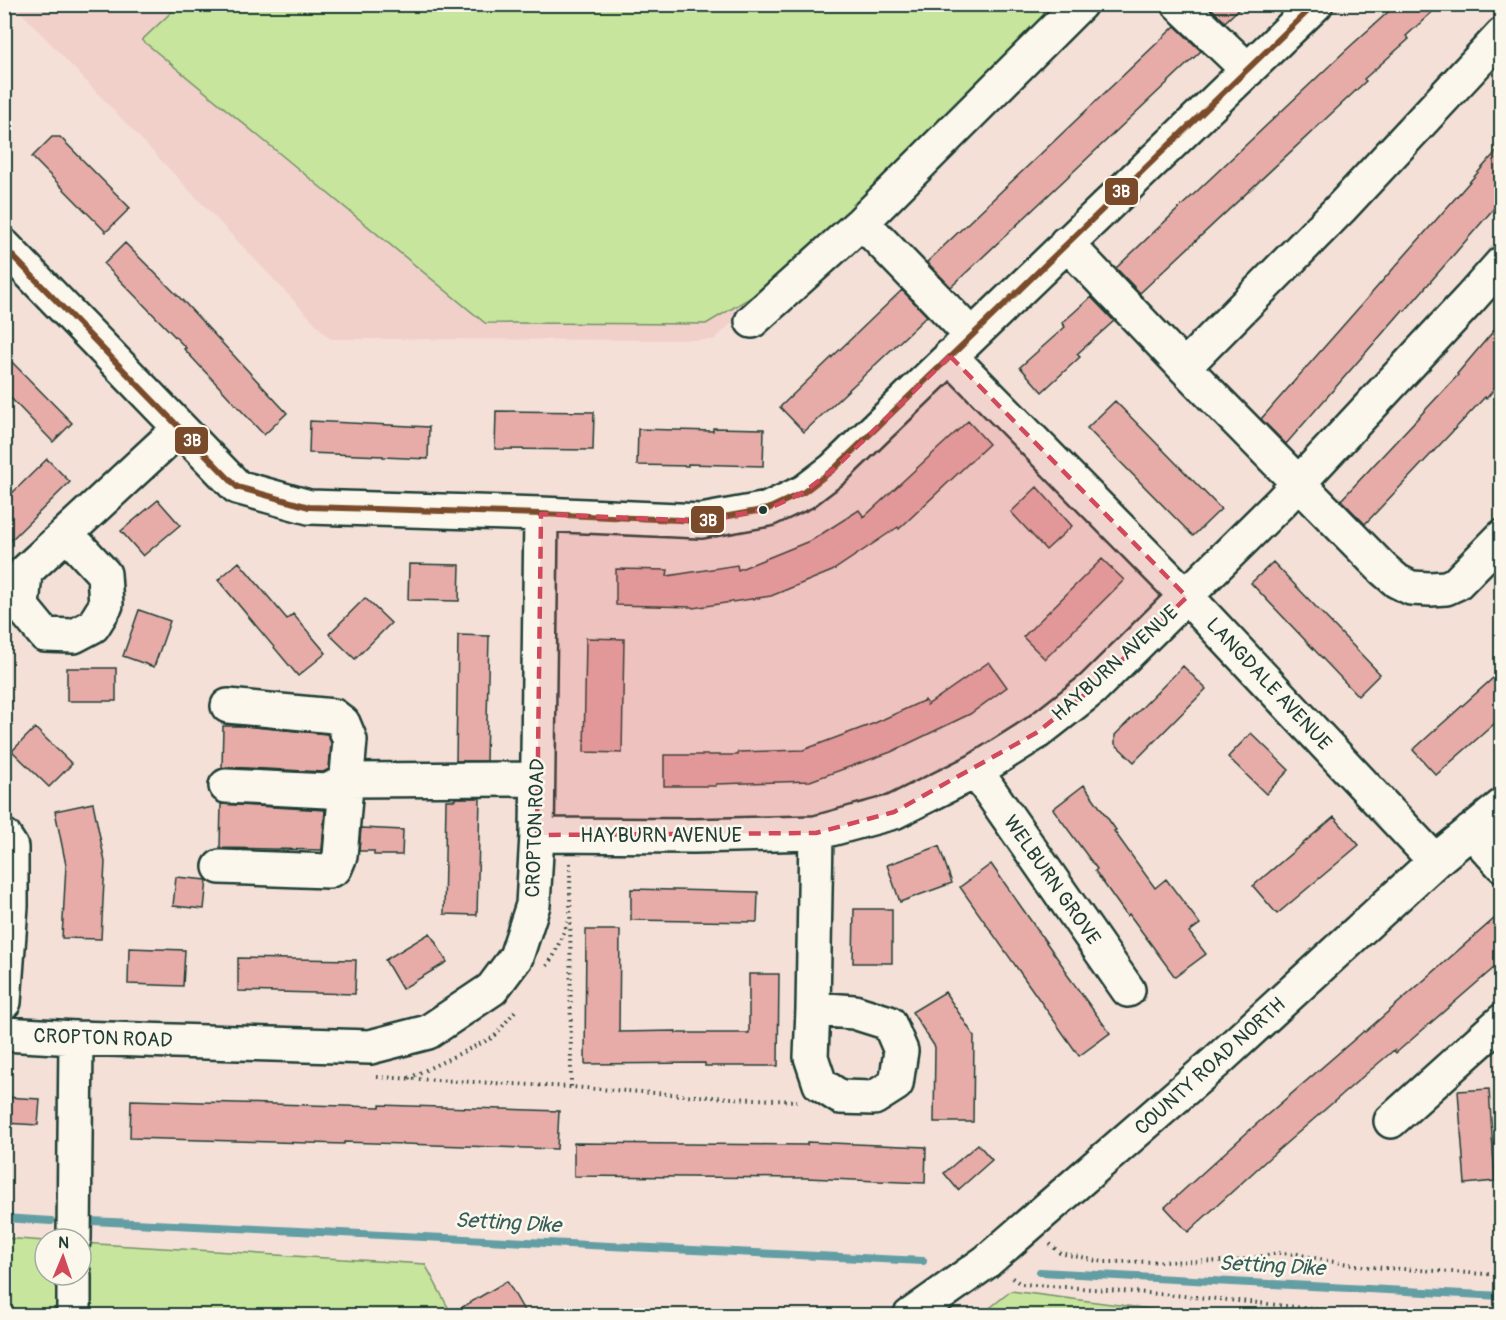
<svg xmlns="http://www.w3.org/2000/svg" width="1506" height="1320" font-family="Pangolin,sans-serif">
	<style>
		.built { fill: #f1d0ca }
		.green { fill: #c7e59d; stroke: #739168; stroke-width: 1.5 }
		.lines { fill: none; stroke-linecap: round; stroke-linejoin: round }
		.stream { stroke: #629ea3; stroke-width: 8 }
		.building { fill: #e7aca8; stroke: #1f3d34; stroke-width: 1.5 }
		.minor-casing { stroke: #1f3d34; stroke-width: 38 }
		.path { stroke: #1f3d34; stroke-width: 4; stroke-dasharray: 1.5 4.5; stroke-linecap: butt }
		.minor { stroke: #fbf7ec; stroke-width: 33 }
		.bus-1-casing { stroke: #fbf7ec; stroke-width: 10 }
		.bus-1 { stroke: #7a4b2a; stroke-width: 6 }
		.marked { fill: #d1495b; fill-opacity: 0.2; stroke: #d1495b; stroke-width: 4.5; stroke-dasharray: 12 8; stroke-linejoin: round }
		.bus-dot { fill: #1f3d34; stroke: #fbf7ec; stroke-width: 2 }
		.labels { text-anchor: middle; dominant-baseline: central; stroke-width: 5; stroke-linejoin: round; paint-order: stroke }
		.street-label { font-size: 20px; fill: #1f3d34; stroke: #fbf7ec }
		.water-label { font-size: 21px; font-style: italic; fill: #355d59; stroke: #fbf7ec }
		.line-badge { stroke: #fbf7ec; stroke-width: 2 }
		.badge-label { font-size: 16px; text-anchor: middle; font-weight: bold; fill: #fff }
	</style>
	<rect width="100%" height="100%" fill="#f5e0d8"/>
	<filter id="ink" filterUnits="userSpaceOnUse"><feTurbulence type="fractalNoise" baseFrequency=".0167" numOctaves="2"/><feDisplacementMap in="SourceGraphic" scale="12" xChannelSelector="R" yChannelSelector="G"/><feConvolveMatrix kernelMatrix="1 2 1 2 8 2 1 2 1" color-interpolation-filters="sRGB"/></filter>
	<g filter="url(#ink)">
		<!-- built -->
		<path class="built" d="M14,5H1062L714,340L330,339Z"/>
		<!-- green -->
		<path class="green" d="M180,4L1062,5L770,286L706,324L485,323L142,40Z
			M4,1238L45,1241V1275H81V1243L425,1264L452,1315H5Z
			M1011,1291L1196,1315H981Z"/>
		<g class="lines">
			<!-- stream -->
			<path class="stream" d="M4,1218L51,1221
				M91,1221L923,1261
				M1040,1272L1502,1296"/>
		</g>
		<!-- building -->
		<path class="building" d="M1207,4H1244L1225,22Z
			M1397,4H1441L1406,36L1409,39L1364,79L1366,81L1349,97L1140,293L1116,268L1345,51Z
			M1175,26L1201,51L951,287L927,262Z
			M52,137H60L130,208L106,232L32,157Z
			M1502,145V199L1405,311L1403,310L1286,444L1261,419Z
			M125,243L186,304L287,413L264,435L184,349L186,348L104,264Z
			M902,290L927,316L804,432L780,407Z
			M1091,297L1114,321L1077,354L1080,357L1042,392L1020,367L1065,327L1062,323Z
			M1502,321V380L1486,399L1485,397L1365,524L1341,500L1458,375L1457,374Z
			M4,354L72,423L53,442L4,391Z
			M1115,401L1221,509L1193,536L1087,428Z
			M496,411L594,412L593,450L495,449Z
			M310,421L429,427L428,459L383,457V456L309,453Z
			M968,421L989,444L899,529L898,527L832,571L771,596L693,608L692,607L616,605V569L668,570L667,576L737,565L738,570L812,540L859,510L864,517Z
			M713,428L764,429L763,466L688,464V466L637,465L638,429L713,431Z
			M47,459L70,482L4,547V501Z
			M1037,487L1072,526L1046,550L1011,512Z
			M158,500L180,525L143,556L121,531Z
			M1102,559L1124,580L1045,659L1023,637Z
			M239,562L287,619L293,614L326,653L298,676L218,580Z
			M1273,562L1380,674L1358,696L1251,583Z
			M409,564L460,565L459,601L408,600Z
			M365,598L391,623L355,659L329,634Z
			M139,610L170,621L154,667L123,656Z
			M458,635L489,636L486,761H456Z
			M586,638L624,639L622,753L584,752Z
			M989,662L1007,687L970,714L891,752L810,781L716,784V786H664V755H738V752L803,750L875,723L925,700L927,705Z
			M1183,666L1206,689L1134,762L1115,744V735Z
			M67,668H116V701H67Z
			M1502,670V717L1436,775L1413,750Z
			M223,726H244L327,734L331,743L329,769L323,772L227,767L222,768Z
			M35,728L72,764L49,787L12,751Z
			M1251,733L1289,770L1266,794L1228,757Z
			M1084,785L1116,830L1114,831L1155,888L1166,879L1200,924L1189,932L1206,954L1175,977L1129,914L1127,916L1095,871L1097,869L1053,809Z
			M455,798H480L477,915L444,914L446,800H455Z
			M93,803L105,862L101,939L62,938L66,865L55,811Z
			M221,804L325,810L322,850L220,848Z
			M1334,817L1359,845L1277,914L1253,886Z
			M361,828L403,830L402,855H374V851H359Z
			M939,846L952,883L900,902L887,865Z
			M991,864L1067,972L1066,973L1110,1033L1079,1056L960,887Z
			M176,877L207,880L204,909L173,906Z
			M631,889L758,892L757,922L631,920Z
			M854,909H892V963H853Z
			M1502,912V961L1396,1053L1394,1050L1367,1073L1269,1158L1188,1232L1165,1207L1252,1128L1364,1031L1365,1032Z
			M586,930H620L619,1032L676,1031V1033H749V974H779L778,1066H705V1063L585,1064Z
			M430,933L447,962L402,989L385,960Z
			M129,948L185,950L183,986L128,984Z
			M238,958L356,960L355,994L238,991Z
			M945,992L974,1036L973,1122H934L935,1047L912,1012Z
			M1489,1089L1495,1181L1465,1184L1458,1091Z
			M4,1097L40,1099L38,1125L4,1123Z
			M131,1100L380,1107V1105L559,1111L557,1149L344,1142V1144L130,1138Z
			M807,1142L926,1147L925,1183L806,1178L574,1176V1143L807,1145Z
			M978,1144L992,1160L958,1190L944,1173Z
			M507,1281L527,1316H447Z"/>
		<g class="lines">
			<defs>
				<path id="minor" d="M1179,4L1248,70
					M862,222L971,335
					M1066,243L1184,367L1340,209L1502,35
					M4,246L237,487L309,507L541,514L701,521L768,509L804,492L834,469L1316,4
					M752,321L862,222L1080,4
					M950,356L1187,597L1435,861
					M1184,367L1383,569L1397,581L1411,588L1430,589L1446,588L1457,583L1502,537
					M67,534L104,574L106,605L93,626L74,636L45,635L22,607L25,572L180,428
					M976,771L1128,990
					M226,786L327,791L348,780L537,779
					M1471,831L1502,865
					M537,835L694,836L816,833L894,812L976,771L1036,733L1092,689L1281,502L1470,299L1502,263
					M4,836L11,847V906L4,1002
					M220,867L328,871L335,868L340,856L350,740L343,723L334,716L228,706
					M813,1009L854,1012L889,1023L901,1051L896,1084L874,1098L840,1097L820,1084L811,1057L813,1009L816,833
					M4,1034L76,1038L370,1047L428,1032L492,989L516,957L533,905L537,835L541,514
					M1391,1121L1502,1021
					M74,1239L76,1038
					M74,1313V1275
					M910,1316L986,1262L1216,1062L1435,861L1502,806"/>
			</defs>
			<!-- minor casing -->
			<use href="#minor" class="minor-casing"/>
			<!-- path -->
			<path class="path" d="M570,863L571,1087
				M547,966L554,955L568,922
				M377,1077L571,1087L711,1097L797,1101
				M409,1078L494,1037L515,1011
				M1050,1244L1060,1253L1102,1262L1236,1261L1278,1253L1297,1254L1328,1261L1370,1267L1502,1275
				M1012,1278L1021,1284C1124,1291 1226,1298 1328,1311C1350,1314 1371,1311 1392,1316"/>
			<!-- minor -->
			<use href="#minor" class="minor"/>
			<defs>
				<path id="bus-1" d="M4,247L237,487L309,507L541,514L701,521L768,509L804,492L834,469L1315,4"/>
			</defs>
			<!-- bus-1 casing -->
			<use href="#bus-1" class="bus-1-casing"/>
			<!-- bus-1 -->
			<use href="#bus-1" class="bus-1"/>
		</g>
	</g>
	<!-- marked area -->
	<path class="marked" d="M950,356L1187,597L1092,689L1036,733L894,812L816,833L537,835L541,514L701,521L768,509L804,492L834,469Z"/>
	<!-- markers -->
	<circle class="bus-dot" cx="763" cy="510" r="5"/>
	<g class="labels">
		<!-- street labels -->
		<g class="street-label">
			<text transform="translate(1115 663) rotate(-42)">HAYBURN AVENUE</text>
			<text transform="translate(1269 684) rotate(47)">LANGDALE AVENUE</text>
			<text transform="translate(535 828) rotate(-88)">CROPTON ROAD</text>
			<text x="661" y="835">HAYBURN AVENUE</text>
			<text transform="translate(1052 880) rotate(55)">WELBURN GROVE</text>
			<text transform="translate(103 1038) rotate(2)">CROPTON ROAD</text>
			<text transform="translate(1210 1066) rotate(-42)">COUNTY ROAD NORTH</text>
		</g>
		<!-- water labels -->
		<g class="water-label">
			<text transform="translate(508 1223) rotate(3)">Setting Dike</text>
			<text transform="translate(1272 1266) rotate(3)">Setting Dike</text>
		</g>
	</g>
	<g class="line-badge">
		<rect x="1104" y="177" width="35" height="29" rx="6" fill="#7a4b2a"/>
		<rect x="174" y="426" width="35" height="29" rx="6" fill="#7a4b2a"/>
		<rect x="690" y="505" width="35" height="29" rx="6" fill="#7a4b2a"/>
	</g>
	<g class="badge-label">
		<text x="1121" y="197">3B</text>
		<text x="192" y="446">3B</text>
		<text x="708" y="526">3B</text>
	</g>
	<!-- margin -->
	<rect width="1506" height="1320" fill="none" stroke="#fbf7ec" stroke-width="24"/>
	<rect x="12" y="12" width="1482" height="1296" fill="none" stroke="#1f3d34" stroke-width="2" filter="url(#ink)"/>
	<!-- north arrow -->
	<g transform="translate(63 1257) rotate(2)"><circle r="28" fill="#fbf7ec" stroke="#a3ada2" stroke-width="1.5"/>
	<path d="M0-4.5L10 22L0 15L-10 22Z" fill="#d1495b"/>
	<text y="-9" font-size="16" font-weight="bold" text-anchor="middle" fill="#1f3d34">N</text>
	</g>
</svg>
